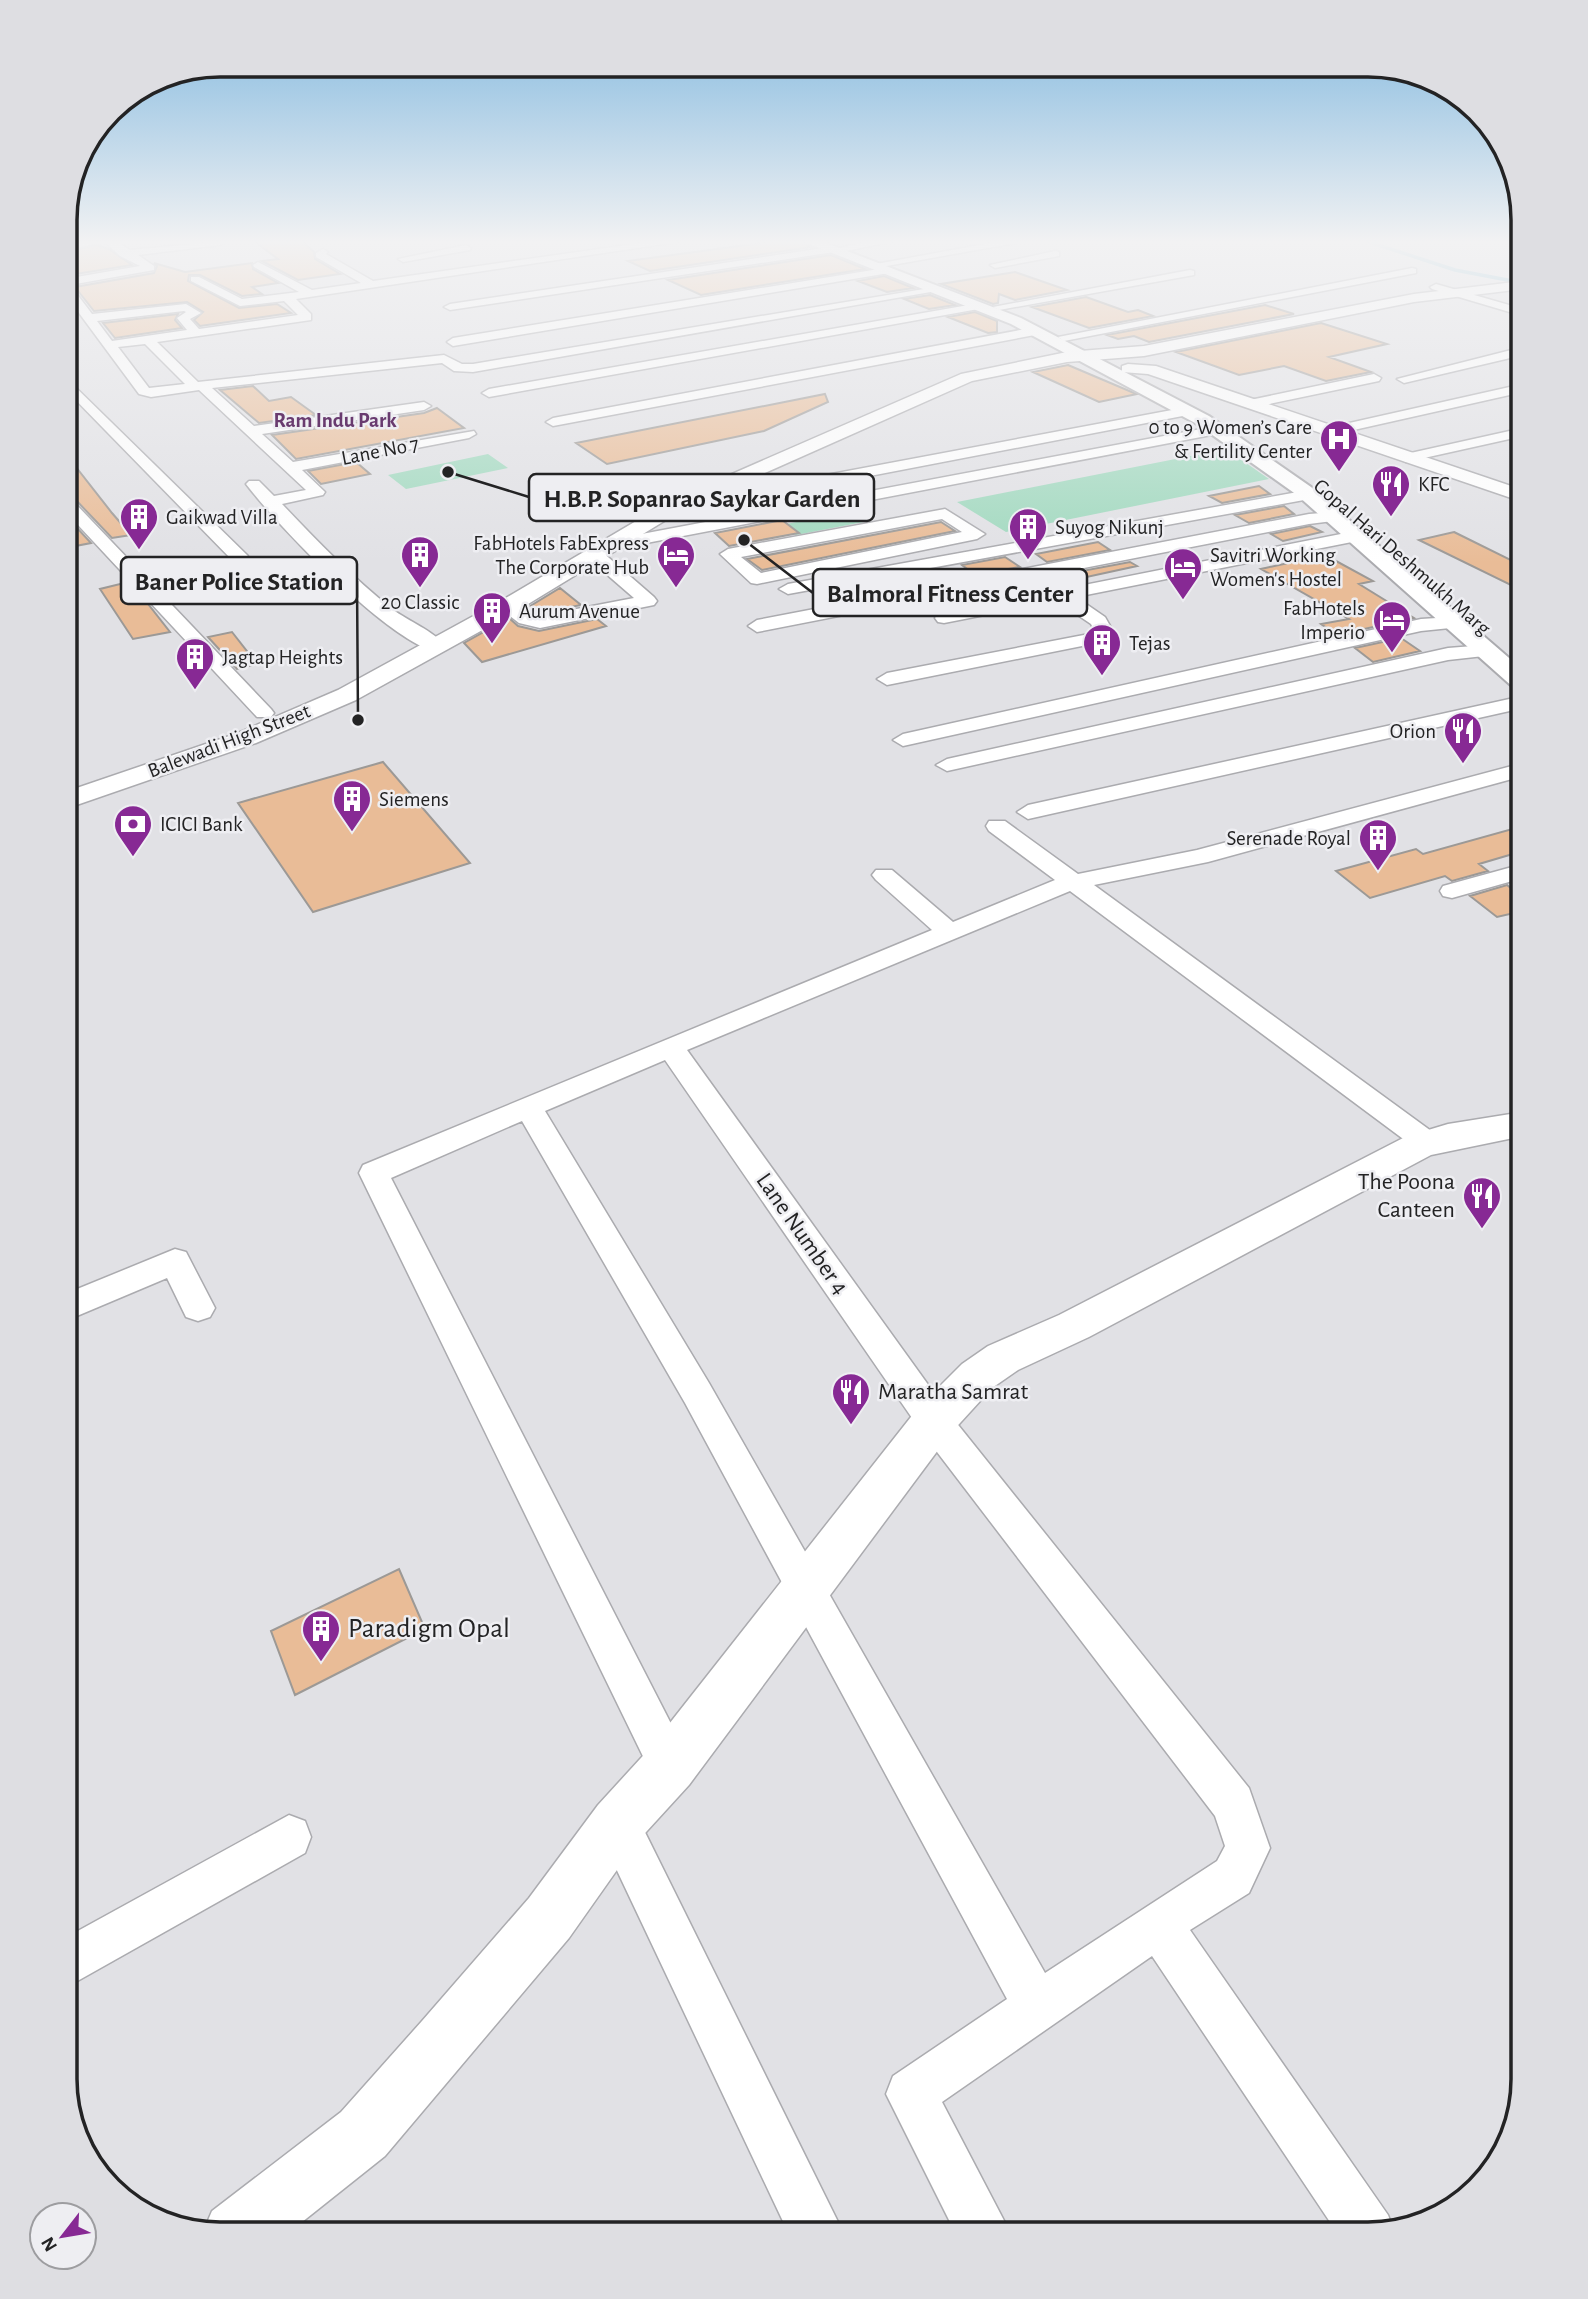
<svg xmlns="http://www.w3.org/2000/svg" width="1588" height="2299" font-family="'Alegreya Sans',sans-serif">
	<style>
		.green { fill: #a1d9bf }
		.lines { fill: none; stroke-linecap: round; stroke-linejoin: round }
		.stream { stroke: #7cb9d0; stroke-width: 3.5 }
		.building { fill: #e9bc97; stroke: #9c9996; stroke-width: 2 }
		.minor-casing { stroke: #ababaf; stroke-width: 3 }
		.tertiary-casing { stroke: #ababaf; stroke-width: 3 }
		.secondary-casing { stroke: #ababaf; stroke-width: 4 }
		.primary-casing { stroke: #ababaf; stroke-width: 4 }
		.minor { fill: #fff; fill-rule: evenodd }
		.tertiary { fill: #fff; fill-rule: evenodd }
		.secondary { fill: #fff; fill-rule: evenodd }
		.primary { fill: #fff; fill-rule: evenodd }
		.labels { text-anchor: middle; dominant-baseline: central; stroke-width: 5; stroke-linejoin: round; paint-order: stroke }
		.far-neighbourhood-label { font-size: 21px; font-weight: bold; fill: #693b6f; stroke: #eeeef2 }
		.far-poi-label { font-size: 21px; fill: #232324; stroke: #eeeef2; text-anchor: start }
		.far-street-label { font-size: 21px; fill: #232324; stroke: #eeeef2 }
		.poi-label { font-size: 24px; fill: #232324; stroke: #eeeef2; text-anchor: end }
		.street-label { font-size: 24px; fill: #232324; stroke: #eeeef2 }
		.near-poi-label { font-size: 28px; fill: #232324; stroke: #eeeef2; text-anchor: start }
		.rim { fill: none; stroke: #232324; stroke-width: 3.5 }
		.leader { fill: none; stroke: #232324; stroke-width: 2.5 }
		.callout-dot { fill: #232324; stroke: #eeeef2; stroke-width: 2.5 }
		.callout { fill: #eeeef2; stroke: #232324; stroke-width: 2.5 }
		.callout-label { font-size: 26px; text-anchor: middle; font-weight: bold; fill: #232324 }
	</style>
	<rect width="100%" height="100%" fill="#e1e1e5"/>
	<!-- green -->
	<path class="green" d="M1226,449L1269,479L1006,532L957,502Z
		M488,454L508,468L406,489L388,475Z
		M853,511L869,521L796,535L781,525Z"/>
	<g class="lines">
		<!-- stream -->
		<path class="stream" d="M1366,241L1455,270L1523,283"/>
	</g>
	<!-- building -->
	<path class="building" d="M254,241H302L314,252L315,259L340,274L298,280L262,261L278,259Z
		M776,241H800L811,247L650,271L628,261Z
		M96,245L109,249L132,265L76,274L65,266V252Z
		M831,255L865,269L701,295L668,280Z
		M154,263L185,272L252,263L253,269L278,283L252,287L262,294L242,296L200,275H189L188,281L239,308L277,304L291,313L200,326L194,320L203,312L187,302L94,311L75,287L154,273L157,266Z
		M1015,272L1067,290L1015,300L999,294L998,303L993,304L941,284Z
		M884,276L913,288L887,292L858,281Z
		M930,295L955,305L929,309L904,299Z
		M1086,297L1128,312L1138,310L1153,316L1089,328L1032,307Z
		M1265,305L1294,314L1149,342L1134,336L1118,339L1107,335Z
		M975,312L997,321V332L988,333L948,317Z
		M178,314L175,320L182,328L115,338L103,323Z
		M1321,323L1387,344L1329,357L1371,372L1326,381L1284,366L1239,375L1176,352Z
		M1068,365L1134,393L1137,394L1099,402L1033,372Z
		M253,386L269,401L291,397L316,415L259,423L220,390Z
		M825,394L828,402L764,431L607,464L576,443Z
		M437,408L464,428L296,459L272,435L424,413Z
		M65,453L112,513L131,535L112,538L73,497L65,495Z
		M356,462L370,474L321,484L308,471Z
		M1259,486L1270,494L1222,503L1209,496Z
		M1284,506L1294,514L1249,523L1235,515Z
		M65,515L91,543L65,548Z
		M782,520L799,533L729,546L715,533Z
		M941,522L955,531L762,570L747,559Z
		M1310,526L1322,532L1283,541L1271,534Z
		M1454,532L1523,566V591L1419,540Z
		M1098,542L1110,550L1047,562L1036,554Z
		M1325,555L1373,581L1359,584L1414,618L1337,635L1321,624L1349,619L1261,569Z
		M1005,557L1020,567L975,575L962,565Z
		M1130,562L1137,566L1073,580L1066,574Z
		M128,582L148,604L170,632L133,639L100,589Z
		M560,588L581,605L540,613L527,608Z
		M509,618L518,626L539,631L597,619L606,626L482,662L464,643Z
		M232,632L257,664L237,669L208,637Z
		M1401,638L1420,651L1373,662L1355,648Z
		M383,762L470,863L313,912L238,803Z
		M1523,826V851L1479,864L1488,871L1452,881L1445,876L1370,898L1336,871L1416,849L1423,854Z
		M1507,885L1523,898V911L1497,917L1470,896Z
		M399,1569L425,1629L295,1695L271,1631Z"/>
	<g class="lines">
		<defs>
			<path id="minor" d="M104,241H116L130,250L225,241L220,245L138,255L154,266V270L70,285L92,314L186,304L201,313L190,319L199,329L298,315L284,301L240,306L191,281V277H199L242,299L299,292L254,267L253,265L258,262L312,290L361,283L316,257V253L323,249L328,252L326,254L373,281L655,241H684L296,299L311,314V320L157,342L198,382L444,355L462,364H473L936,287L942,290L473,372L454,371L442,363L212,388L254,426L424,402L431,406L424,410L262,434L293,462L474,431L476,434L469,438L302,470L325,492L323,495L282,504C317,541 352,577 392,609C408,621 434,631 445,646L443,650L436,652C386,639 278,526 246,484L249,481H259L274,496L306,490L199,390L151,397L139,394L65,294V279L140,266L120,256ZM184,311L186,312L177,318L187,330L112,341L97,321ZM145,344L185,384L149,388L118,347Z
				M868,241H894L841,252L836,249Z
				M1001,241H1027L881,267L876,264Z
				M466,245L471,248L470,250L403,262L398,259Z
				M830,247L835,250L834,252L450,310L444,307L450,304Z
				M1055,251L1059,252V256L995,268L990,265Z
				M885,268L890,271L889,273L453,346L447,342L453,338Z
				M1412,268L1416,269V273L1064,341L1058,337Z
				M1190,270L1194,271V275L999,310L993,307Z
				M1436,284L1523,309V316L1432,289L1430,287Z
				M980,303L986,306L984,308L489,397L482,393L489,389Z
				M1036,327L1042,331L1040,334L553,426L546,422L553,418Z
				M1523,347V355L1404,383L1397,379Z
				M1374,374L1381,378L1379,381L1250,408L1243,404L1250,400Z
				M65,377L247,555L250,559L247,563H235L65,389Z
				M1523,384V392L1327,436L1320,432L1327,428Z
				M1188,407L1193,408V414L672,514L664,509L672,504Z
				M1217,426L1224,430L1222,433L615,549L607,544L615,539Z
				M1523,428V436L1406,462L1399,458L1406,454Z
				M1309,490L1315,492V498L788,594L779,589L788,584Z
				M65,497L71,499L271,709L274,713L271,717H257L65,511Z
				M945,509L985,534L977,539L757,584L751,583L720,554L728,549ZM942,519L962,532L761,573L741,557Z
				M1335,512L1343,517L1341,520L1309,524L757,632L748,626L757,620L1309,514Z
				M1356,531L1364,536L1362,540L1076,597L1105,617L1113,631L1102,642L887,685L877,679L887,673L1089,634L1094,630L1091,624L1057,601L944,623L938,622L935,618L938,614Z
				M595,550L601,551L654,597L657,601L654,605L540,628L519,623L498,607L507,602L540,616L634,598L589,559L587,555L589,551Z
				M1453,617L1462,623L1460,627L1421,631L903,746L893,740L903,734L1421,619Z
				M1486,645L1493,647L1495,651L1493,655L1448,660L947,771L936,765L947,759L1448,648Z
				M1523,696V708L1028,819L1017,812L1028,805Z
				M1523,763V776L1208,862L1094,885L1438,1136L1443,1143L1438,1150L1428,1153L1418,1150L1070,891L687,1050L947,1411L1249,1788L1270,1848L1249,1893L1190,1930L1388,2215L1393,2228L1368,2234H1338L1152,1956L942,2102L1011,2234H956L886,2094L893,2076L1007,1999L685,1403L522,1121L391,1178L685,1751L692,1766L685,1781L670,1788L655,1781L359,1173L363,1165L932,930L876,880L872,875L876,870H892L953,922L1055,880L989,831L986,826L989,821H1005L1078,874L1197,850ZM665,1060L921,1431L1215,1816L1225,1846L1217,1861L1045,1973L709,1383L545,1111Z
				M1523,864V878L1452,898L1443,896L1440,891L1443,886Z
				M175,1249L186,1252L215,1308L210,1317L198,1321L186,1317L167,1278L65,1321V1294Z
				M617,1802L633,1808L844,2234H789L595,1824L601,1808Z
				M289,1815L305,1821L311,1837L305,1853L65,1988V1938Z"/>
			<path id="tertiary" d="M1523,281V289L1414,302L1144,356L1067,362L972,381L684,509L515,612L356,700L256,743L65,809V792L238,733L338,690L499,602L670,501L961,374L1067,352L1144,346L1414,294Z
				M1128,364L1156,366L1523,490V502L1148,374L1122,372V366Z
				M1523,1112V1136L1431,1155L1089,1337L1018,1370L992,1388L950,1434L689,1785L636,1843L569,1938L385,2156L287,2234L203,2232L212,2211L341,2112L422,2021L529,1898L598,1805L651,1747L918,1408L962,1364L988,1346L1059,1315L1405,1137L1448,1124Z"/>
			<path id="secondary" d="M95,241L94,244L65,250V242Z"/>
			<path id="primary" d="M802,241H821L1021,318L1209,416L1311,487L1523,670V691L1514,688L1297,495L1197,424L1011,324Z"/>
		</defs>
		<!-- minor casing -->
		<use href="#minor" class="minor-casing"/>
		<!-- tertiary casing -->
		<use href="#tertiary" class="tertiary-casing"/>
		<!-- secondary casing -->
		<use href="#secondary" class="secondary-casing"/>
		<!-- primary casing -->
		<use href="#primary" class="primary-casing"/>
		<!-- minor -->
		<use href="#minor" class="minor"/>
		<!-- tertiary -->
		<use href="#tertiary" class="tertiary"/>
		<!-- secondary -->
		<use href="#secondary" class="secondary"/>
		<!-- primary -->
		<use href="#primary" class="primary"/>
	</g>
	<!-- sky -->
	<linearGradient id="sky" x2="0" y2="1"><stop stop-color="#7db6de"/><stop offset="0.43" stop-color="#f2f2f3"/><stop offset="1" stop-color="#f2f2f3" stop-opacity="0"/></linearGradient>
	<rect width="1588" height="563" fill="url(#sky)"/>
	<!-- icons -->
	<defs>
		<symbol id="hospital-pin" viewBox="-11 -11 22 30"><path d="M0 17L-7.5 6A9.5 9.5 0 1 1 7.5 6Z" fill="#872994" stroke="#eeeef2"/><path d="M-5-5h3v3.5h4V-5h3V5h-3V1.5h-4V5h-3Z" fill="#fff"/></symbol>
		<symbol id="restaurant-pin" viewBox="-11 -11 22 30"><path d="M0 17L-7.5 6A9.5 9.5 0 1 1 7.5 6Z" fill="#872994" stroke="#eeeef2"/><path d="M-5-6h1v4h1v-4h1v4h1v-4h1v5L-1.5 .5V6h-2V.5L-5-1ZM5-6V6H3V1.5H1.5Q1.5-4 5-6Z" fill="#fff"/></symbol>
		<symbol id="building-pin" viewBox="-11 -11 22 30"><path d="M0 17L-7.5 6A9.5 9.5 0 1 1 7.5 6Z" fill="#872994" stroke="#eeeef2"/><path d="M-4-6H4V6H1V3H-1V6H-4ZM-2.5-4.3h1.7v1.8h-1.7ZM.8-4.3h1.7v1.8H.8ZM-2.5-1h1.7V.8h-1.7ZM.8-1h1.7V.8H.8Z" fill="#fff"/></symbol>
		<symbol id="hotel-pin" viewBox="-11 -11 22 30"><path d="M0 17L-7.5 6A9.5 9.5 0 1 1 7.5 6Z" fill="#872994" stroke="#eeeef2"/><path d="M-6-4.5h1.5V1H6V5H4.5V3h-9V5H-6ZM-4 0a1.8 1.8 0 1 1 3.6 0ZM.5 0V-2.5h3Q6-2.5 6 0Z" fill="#fff"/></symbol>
		<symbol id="bank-pin" viewBox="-11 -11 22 30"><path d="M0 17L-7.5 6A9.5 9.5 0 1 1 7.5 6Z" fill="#872994" stroke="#eeeef2"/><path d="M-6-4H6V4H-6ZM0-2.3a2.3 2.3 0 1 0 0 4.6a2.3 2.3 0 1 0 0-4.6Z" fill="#fff"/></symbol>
	</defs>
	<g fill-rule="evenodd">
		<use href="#hospital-pin" x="1317" y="417" width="44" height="60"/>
		<use href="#restaurant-pin" x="1369" y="462" width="44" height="60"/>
		<use href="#building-pin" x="117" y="495" width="44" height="60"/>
		<use href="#building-pin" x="1006" y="505" width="44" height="60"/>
		<use href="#building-pin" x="398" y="533" width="44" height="60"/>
		<use href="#hotel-pin" x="654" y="533" width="44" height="60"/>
		<use href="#hotel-pin" x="1161" y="545" width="44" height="60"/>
		<use href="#building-pin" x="470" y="589" width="44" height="60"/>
		<use href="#hotel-pin" x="1370" y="598" width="44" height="60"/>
		<use href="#building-pin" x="1080" y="621" width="44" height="60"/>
		<use href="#building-pin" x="173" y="635" width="44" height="60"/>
		<use href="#restaurant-pin" x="1441" y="709" width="44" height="60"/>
		<use href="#building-pin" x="330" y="777" width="44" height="60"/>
		<use href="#bank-pin" x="111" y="802" width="44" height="60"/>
		<use href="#building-pin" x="1356" y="816" width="44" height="60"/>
		<use href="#restaurant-pin" x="1460" y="1174" width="44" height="60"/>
		<use href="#restaurant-pin" x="829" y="1370" width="44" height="60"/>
		<use href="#building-pin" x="299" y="1607" width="44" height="60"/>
	</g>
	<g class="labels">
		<!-- far-neighbourhood labels -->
		<g class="far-neighbourhood-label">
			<text x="335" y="420">Ram Indu Park</text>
		</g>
		<!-- far-poi labels -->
		<g class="far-poi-label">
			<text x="1312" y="427" text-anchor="end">0 to 9 Women’s Care<tspan x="1312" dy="24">&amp; Fertility Center</tspan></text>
			<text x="1418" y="484">KFC</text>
			<text x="166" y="517">Gaikwad Villa</text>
			<text x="1055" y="527">Suyog Nikunj</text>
			<text x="649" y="543" text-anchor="end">FabHotels FabExpress<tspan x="649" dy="24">The Corporate Hub</tspan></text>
			<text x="1210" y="555">Savitri Working<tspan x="1210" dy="24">Women's Hostel</tspan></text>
			<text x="420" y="602" text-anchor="middle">20 Classic</text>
			<text x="1365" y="608" text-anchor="end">FabHotels<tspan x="1365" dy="24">Imperio</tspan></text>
			<text x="519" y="611">Aurum Avenue</text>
			<text x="1129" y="643">Tejas</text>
			<text x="222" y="657">Jagtap Heights</text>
			<text x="1436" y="731" text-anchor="end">Orion</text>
			<text x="379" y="799">Siemens</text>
			<text x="160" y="824">ICICI Bank</text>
			<text x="1351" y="838" text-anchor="end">Serenade Royal</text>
		</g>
		<!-- far-street labels -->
		<g class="far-street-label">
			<text transform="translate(380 451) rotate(-11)">Lane No 7</text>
			<text transform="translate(1402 557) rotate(41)">Gopal Hari Deshmukh Marg</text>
			<text transform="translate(229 741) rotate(-21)">Balewadi High Street</text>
		</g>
		<!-- poi labels -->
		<g class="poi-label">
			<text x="1455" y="1182">The Poona<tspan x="1455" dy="28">Canteen</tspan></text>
			<text x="878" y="1392" text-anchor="start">Maratha Samrat</text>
		</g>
		<!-- street labels -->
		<g class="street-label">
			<text transform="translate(802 1234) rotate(55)">Lane Number 4</text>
		</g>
		<!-- near-poi labels -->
		<g class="near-poi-label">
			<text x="348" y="1629">Paradigm Opal</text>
		</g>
	</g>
	<!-- crop -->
	<path d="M0 0H1588V2299H0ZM220 77H1368A143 143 0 0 1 1511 220V2079A143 143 0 0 1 1368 2222H220A143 143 0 0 1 77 2079V220A143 143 0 0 1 220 77Z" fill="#dedee2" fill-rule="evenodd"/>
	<path class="rim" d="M220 77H1368A143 143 0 0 1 1511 220V2079A143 143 0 0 1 1368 2222H220A143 143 0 0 1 77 2079V220A143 143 0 0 1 220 77Z"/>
	<!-- callouts -->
	<path class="leader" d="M448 472L529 497M358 720L357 581M744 540L813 593"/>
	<g class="callout-dot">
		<circle cx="448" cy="472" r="7"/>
		<circle cx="358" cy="720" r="7"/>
		<circle cx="744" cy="540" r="7"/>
	</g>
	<g class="callout">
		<rect x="529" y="474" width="345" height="47" rx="7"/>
		<rect x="121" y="557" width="236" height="47" rx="7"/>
		<rect x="813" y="569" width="274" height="47" rx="7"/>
	</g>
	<g class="callout-label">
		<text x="702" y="507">H.B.P. Sopanrao Saykar Garden</text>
		<text x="239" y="590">Baner Police Station</text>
		<text x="950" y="602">Balmoral Fitness Center</text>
	</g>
	<!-- north arrow -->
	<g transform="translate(63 2236) rotate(239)"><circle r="33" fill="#eeeef2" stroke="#9d9da0" stroke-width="2"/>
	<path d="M0-5L12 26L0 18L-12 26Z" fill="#872994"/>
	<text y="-10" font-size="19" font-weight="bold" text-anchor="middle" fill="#232324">N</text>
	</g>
</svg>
